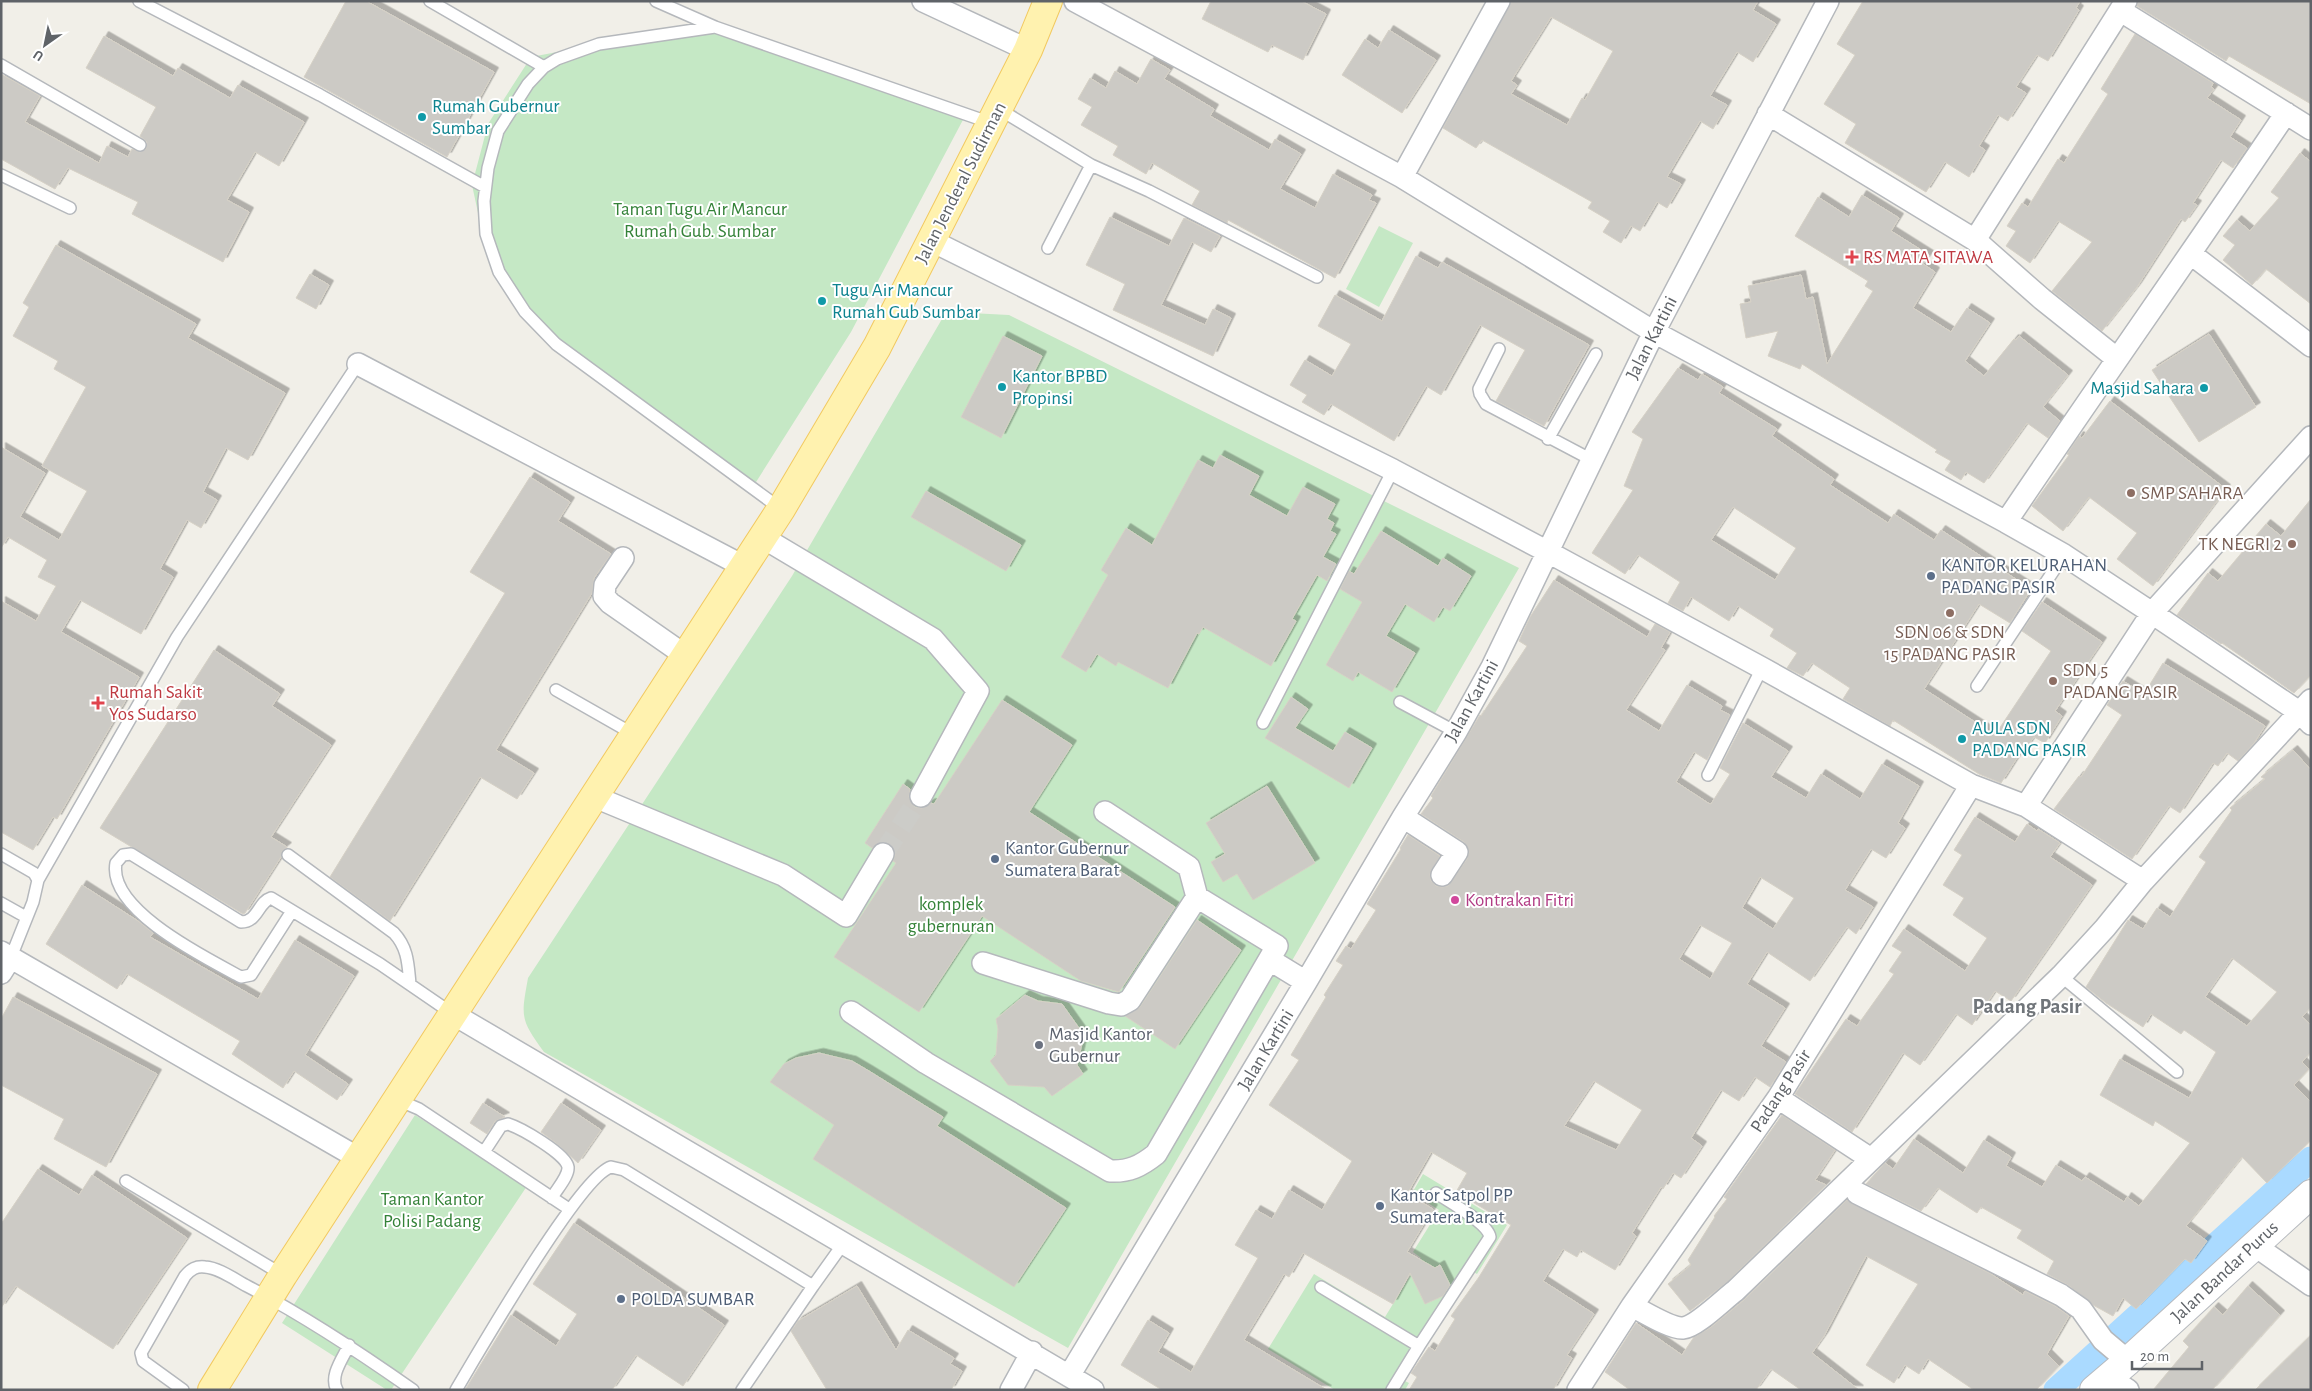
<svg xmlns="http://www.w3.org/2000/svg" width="2312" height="1391" font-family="'Alegreya Sans',sans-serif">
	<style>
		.green { fill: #c5e8c5 }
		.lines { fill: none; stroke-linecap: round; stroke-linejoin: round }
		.canal { stroke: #aadaff; stroke-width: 25 }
		.building { fill: #cccac5; stroke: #d6d1c6; fill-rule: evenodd; filter: url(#shadow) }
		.street-tunnel { stroke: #ccccc8; stroke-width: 21; stroke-dasharray: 21 11; stroke-linecap: butt }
		.lane-casing { stroke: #b5b8bc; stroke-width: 14 }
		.street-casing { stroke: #b5b8bc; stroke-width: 24 }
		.secondary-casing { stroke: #b6babf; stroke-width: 30 }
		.primary-casing { stroke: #f2c960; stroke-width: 30 }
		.lane { stroke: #fff; stroke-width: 11 }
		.street { stroke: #fff; stroke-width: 21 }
		.secondary { stroke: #fff; stroke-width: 28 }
		.primary { stroke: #fff2af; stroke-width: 28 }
		.culture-dot { fill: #0f9aa8; stroke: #fff; stroke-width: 2 }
		.health-dot { fill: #e0444e; stroke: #fff; stroke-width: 2 }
		.education-dot { fill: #8d6e63; stroke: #fff; stroke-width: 2 }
		.service-dot { fill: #5c6f8a; stroke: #fff; stroke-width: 2 }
		.hotel-dot { fill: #d1479c; stroke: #fff; stroke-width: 2 }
		.worship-dot { fill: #6b7280; stroke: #fff; stroke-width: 2 }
		.labels { text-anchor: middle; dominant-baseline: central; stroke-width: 4; stroke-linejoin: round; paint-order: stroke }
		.culture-label { font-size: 19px; fill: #0d838f; stroke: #fff; text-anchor: start }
		.street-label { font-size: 19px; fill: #5f6368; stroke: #fff }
		.park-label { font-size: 19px; fill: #348238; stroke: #fff }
		.health-label { font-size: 19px; fill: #be3a42; stroke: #fff; text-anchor: start }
		.education-label { font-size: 19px; fill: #785e54; stroke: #fff; text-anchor: start }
		.service-label { font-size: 19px; fill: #4e5e75; stroke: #fff; text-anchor: start }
		.hotel-label { font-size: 19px; fill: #b23c85; stroke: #fff; text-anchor: start }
		.worship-label { font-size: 19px; fill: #5b616d; stroke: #fff; text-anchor: start }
		.quarter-label { font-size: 21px; font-weight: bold; fill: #70757a; stroke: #fff }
	</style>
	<defs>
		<filter id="shadow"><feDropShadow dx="4.5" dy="-4.5" stdDeviation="0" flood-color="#0004"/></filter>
	</defs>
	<rect width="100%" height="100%" fill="#f1efe8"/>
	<!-- green -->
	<path class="green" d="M704,24L965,116L851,332L751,490L539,332L488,259L472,185L488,124L531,57Z
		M1379,226L1413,243L1379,307L1346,289Z
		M970,313L1009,315L1519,568L1068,1348L544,1052C520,1019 521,1017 528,978L792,576L942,319Z
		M415,1115L527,1186L391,1390H387L282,1323Z
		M1423,1174L1507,1225L1477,1274L1470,1270L1403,1380L1409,1383L1405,1390H1335L1268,1349L1314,1274L1385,1317L1421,1258L1413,1252L1439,1210L1412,1193Z"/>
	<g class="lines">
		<!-- canal -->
		<path class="canal" d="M2056,1390L2311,1159"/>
	</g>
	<!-- building -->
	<path class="building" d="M346,1H366L494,72L447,157L304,77Z
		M1211,1H1301L1326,14L1303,60L1272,45L1268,52L1202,19Z
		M1511,1H1758L1753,10L1776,24L1753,62L1737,52L1710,96L1727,105L1713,129L1700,121L1681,153L1667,177L1681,184L1667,208L1657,202L1640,231L1631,226L1621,243L1603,232L1610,221L1588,208L1592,202L1482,140L1476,148L1443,128ZM1551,17L1613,51L1585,100L1582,98L1567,125L1511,94L1517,85L1511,81Z
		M1863,1H2080L2076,8L2079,10L2048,61L2037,55L2016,87L2026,93L2008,121L1998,115L1979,146L1985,150L1969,177L1945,162L1926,192L1845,143L1856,124L1824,104L1855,55L1837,44Z
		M2138,1H2311V104L2229,56L2226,61L2137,6Z
		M1389,30L1436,60L1402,113L1342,75L1365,39L1378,48Z
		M2135,34L2213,83L2211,87L2214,89L2207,98L2241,120L2230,137L2247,148L2233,168L2221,160L2193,203L2197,205L2185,222L2181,219L2137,287L2102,331L2052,291L2092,242L2058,221L2030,263L2006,246L2016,231L2007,226L2022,203L2028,207L2058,159L2064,163L2108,94L2101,89Z
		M104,36L173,76L178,68L230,98L238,85L304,122L279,166L255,152L227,200L249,212L223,262L132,214L138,202L68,168L55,189L1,159V74L40,96L25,122L99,163L107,146L128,157L132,149L140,152L146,149L147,142L140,136L156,107L86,68Z
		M1151,59L1170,70L1164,79L1214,109L1210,116L1269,150L1275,139L1301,154L1280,189L1315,208L1333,174L1372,195L1369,200L1376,203L1335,278L1228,220L1227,223L1192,205L1200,191L1152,163L1146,174L1113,155L1118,146L1081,125L1092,107L1078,99L1090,78L1106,88L1115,71L1137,84Z
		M2300,153L2311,162V304L2266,269L2252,285L2223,260L2235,245L2223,236L2237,220L2250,231L2279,198L2271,192Z
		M1862,195L1899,218L1891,231L1929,255L1923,264L1935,272L1913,308L1951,332L1967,308L1990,323L1965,361L1984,376L2014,339L2016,340L2019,336L2068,375L2043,407L2060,421L2048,438L2027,423L1984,483L1966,472L1961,480L1945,470L1951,461L1935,452L1937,450L1802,364L1800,369L1768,356L1778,331L1746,338L1740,304L1751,302L1748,286L1801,275L1806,299L1813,297L1827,364L1873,291L1865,286L1868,281L1795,236L1818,197L1849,217Z
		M1110,217L1169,246L1184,218L1220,236L1211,252L1192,242L1161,305L1205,325L1213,309L1231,318L1213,356L1113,310L1125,284L1086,265Z
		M56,245L196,324L188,338L285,393L248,460L226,448L203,492L217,500L201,528L187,520L160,569L173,577L141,634L80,600L61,632L139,677L57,819L53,817L33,850L1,832V601L36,621L56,586L38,577L47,560L8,537L1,548V447L45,473L20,517L59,540L87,491L42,466L86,387L54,369L58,361L13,336L29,307L23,303Z
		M1416,256L1438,268L1442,262L1589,345L1544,426L1496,401L1525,350L1480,325L1441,395L1426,386L1394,441L1331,404L1324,415L1302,402L1307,395L1290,385L1305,360L1332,376L1351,344L1318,326L1335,295L1382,321Z
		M310,274L329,285L316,309L296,298Z
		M2209,334L2256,407L2199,442L2152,370Z
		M1003,336L1042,356L1001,438L961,417Z
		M1678,368L1698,380L1702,374L1723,387L1719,393L1777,429L1772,436L1834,479L1830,485L1888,523L1894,514L1934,540L1941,530L2031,589L2010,623L1979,604L1924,689L1995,735L2051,651L2022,631L2042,602L2102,642L2055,711L2062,716L2045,743L2034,737L2024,751L2022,750L2001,783L1979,774L1893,720L1890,726L1843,699L1850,688L1812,663L1803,676L1787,668L1797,653L1770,636L1774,629L1738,606L1729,621L1691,597L1683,611L1668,603L1680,582L1638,555L1625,574L1592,553L1633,490L1624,486L1643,439L1632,432ZM1733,507L1796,548L1775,580L1711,540Z
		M2110,401L2226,489L2153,586L2117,559L2137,533L2089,497L2063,531L2032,506L2069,455L2067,454L2079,436L2082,438Z
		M1220,455L1259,476L1249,495L1287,516L1303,487L1335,504L1327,519L1334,523L1330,531L1336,534L1323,557L1336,564L1327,581L1317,575L1292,619L1296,621L1271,666L1203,627L1199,634L1197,633L1168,688L1118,662L1116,666L1097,654L1086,672L1061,657L1108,575L1101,570L1126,528L1152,545L1198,460L1213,468Z
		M530,477L570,502L558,521L611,554L594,578L592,593L496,750L534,773L517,799L480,777L390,921L330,877L505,593L470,572Z
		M926,491L1021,545L1006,571L911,517Z
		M2311,499V675L2294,693L2222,643L2221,644L2177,615L2208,573L2218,581L2266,524L2281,536Z
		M1381,531L1438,566L1443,558L1471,576L1450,611L1443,607L1434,622L1405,604L1386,636L1415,653L1392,692L1358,672L1353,681L1326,665L1362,602L1340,589L1349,571L1354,574Z
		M1554,580L1647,637L1655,624L1670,632L1661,648L1665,650L1626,710L1659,731L1687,685L1722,706L1720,710L1730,715L1707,760L1694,752L1676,782L1708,803L1711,804L1730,774L1720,768L1743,723L1788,751L1771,777L1806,798L1821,774L1860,799L1882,764L1919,786L1898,823L1905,828L1886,858L1871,849L1845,890L1873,907L1856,934L1847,927L1810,981L1767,952L1747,984L1785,1008L1761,1046L1786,1062L1770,1087L1755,1077L1739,1101L1721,1090L1691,1138L1702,1146L1681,1178L1673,1173L1663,1189L1661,1187L1632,1233L1636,1236L1615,1270L1581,1250L1577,1257L1563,1249L1543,1281L1594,1314L1567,1355L1572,1358L1553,1390H1409L1417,1377L1411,1373L1429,1347L1435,1351L1455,1319L1451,1316L1479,1277L1511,1225L1456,1192L1467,1173L1431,1152L1407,1194L1433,1209L1407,1252L1435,1268L1440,1265L1450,1285L1443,1296L1425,1304L1410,1273L1393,1304L1303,1253L1289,1277L1284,1274L1244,1340L1327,1390H1162L1121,1365L1148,1320L1169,1333L1158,1352L1191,1372L1258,1258L1235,1245L1256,1210L1272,1219L1289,1190L1322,1210L1352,1161L1269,1105L1299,1060L1291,1055L1326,997L1324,995L1343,965L1336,961L1346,946L1351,949L1376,910L1367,904L1401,849L1400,848L1408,835L1440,856L1430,874L1431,881L1436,886L1442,887L1448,886L1467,859L1469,852L1464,842L1421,814L1433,798L1431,796L1480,715L1481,716L1527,646L1519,641L1530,617ZM1760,877L1794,898L1773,929L1742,908ZM1700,925L1732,943L1710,979L1679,959ZM1594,1081L1642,1110L1616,1150L1564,1126Z
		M214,650L280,694L272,706L331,745L271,837L287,847L282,851L281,857L245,913L243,914L100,828Z
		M2163,663L2265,726L2254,743L2238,761L2227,753L2218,766L2213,763L2180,813L2169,806L2132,859L2054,809L2079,776L2081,777L2122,715L2107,705L2123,681L2144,694Z
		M1291,697L1308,709L1295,728L1333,751L1345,732L1372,748L1349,788L1265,738Z
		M1002,700L1072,745L1029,812L1175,907L1119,992L1081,981L982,916L919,1012L834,957L896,863L893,861L895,855L894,848L890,844L883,842L872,848L865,843L903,784L910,789L909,797L915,807L922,808L931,803L934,804Z
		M2293,750L2311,770V1007L2302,1017L2311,1025V1052L2302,1062L2309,1069L2294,1085L2311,1102V1140L2267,1183L2242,1157L2186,1226L2207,1241L2191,1263L2185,1259L2136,1309L2123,1298L2113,1316L2093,1305L2068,1285L2047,1274L2054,1261L2017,1238L2022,1230L1981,1207L1977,1213L1938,1188L1921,1211L1866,1184L1885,1163L1893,1169L1914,1139L1963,1173L1984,1140L2011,1157L2006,1166L2042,1187L2056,1165L2082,1181L2085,1177L2124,1202L2127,1197L2139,1206L2190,1143L2155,1121L2153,1126L2100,1095L2120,1059L2189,1098L2216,1052L2184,1030L2181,1034L2151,1014L2143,1027L2106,1003L2086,987L2128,920L2143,929L2157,908L2170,917L2206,862L2199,857L2232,810L2230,808L2265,779L2261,777ZM2232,958L2277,992L2247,1026L2205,997Z
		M1267,786L1315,863L1253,900L1237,874L1223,882L1211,862L1225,854L1206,823Z
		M1975,817L2015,842L2027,824L2037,831L2038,829L2060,843L2050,857L2092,885L2011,1001L1995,991L1972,1025L1956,1014L1920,1065L1903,1053L1852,1132L1795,1094L1846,1019L1857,1026L1894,974L1889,971L1902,952L1892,946L1904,929L1965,971L1987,938L1953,915L1964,898L1943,885L1962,855L1954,850Z
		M82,885L138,921L153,933L150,937L258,999L295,940L354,976L305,1055L348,1084L337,1100L294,1071L283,1088L232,1054L240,1041L127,974L117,989L46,944Z
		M1197,920L1241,950L1175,1049L1125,1016L1140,1007Z
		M1025,995L1038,1001L1062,1004L1084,1035L1077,1065L1083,1074L1052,1096L1044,1087L1008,1085L990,1061L996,1055L998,1029L996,1019Z
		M13,997L157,1074L106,1167L54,1139L64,1119L1,1085V1019Z
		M819,1053L852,1061L869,1071L943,1117L937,1126L1066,1208L1014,1287L813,1159L834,1125L770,1082L784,1064L796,1058Z
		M483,1103L505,1117L495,1121L487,1134L470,1123Z
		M561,1103L601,1130L578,1163L556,1143L541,1132Z
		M1782,1115L1835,1150L1815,1180L1826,1185L1727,1282L1690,1311L1668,1284L1691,1265L1688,1260L1715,1217L1714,1216L1727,1199L1724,1197Z
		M38,1169L79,1195L92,1175L187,1238L113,1349L16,1286L1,1308V1224Z
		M1847,1200L1991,1274L2023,1295L2025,1291L2055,1306L2069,1316L2047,1354L2059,1366L2036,1390H1974L1928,1359L1919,1374L1905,1365L1894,1383L1866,1365L1918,1284L1866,1256L1824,1336L1812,1353L1859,1390H1801L1771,1369L1756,1390H1630L1605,1372L1636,1323L1682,1355L1694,1337L1710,1328L1744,1300Z
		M574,1223L724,1325L683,1386L636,1355L612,1390H465L511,1315L556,1346L577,1314L533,1284Z
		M857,1286L896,1350L908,1330L954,1358L950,1364L962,1371L951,1390H827L791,1331L798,1321Z
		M2248,1286L2280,1315L2212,1390H2153L2189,1347L2183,1341L2214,1307L2223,1315Z
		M2311,1335V1390H2255Z"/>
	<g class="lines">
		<!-- street-tunnel -->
		<path class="street-tunnel" d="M883,854L921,796"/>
		<defs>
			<path id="lane" d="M139,1L320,95L485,187
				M430,1L544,67
				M656,1L715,27
				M1,65L140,145
				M999,109L1091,165L1149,191L1317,277
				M1,175L70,208
				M1048,248L1091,165
				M1499,349L1479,389L1480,394L1486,404L1592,460
				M1548,439L1596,354
				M781,509L556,344L525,312L499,272L486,234L484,201L488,168L498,131L528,84L544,67L557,59L599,44L715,27L991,123
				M1977,686L2064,555
				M556,690L635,735
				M1400,702L1456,732
				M1263,723L1393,470
				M1708,775L1762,668
				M1,854L34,873L38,880
				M288,855L394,933C408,948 408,964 410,984
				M1,903L26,917
				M292,911L251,975L241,977C208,959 107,910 116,863L123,855L131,854L241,922C258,922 258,902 271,898L380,964L453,1014
				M11,957L33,902L38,880L177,637L358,364
				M2061,976L2177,1072
				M398,1100L419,1109L569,1209
				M484,1152L501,1126L508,1124C521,1128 566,1154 568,1167C569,1176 556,1190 552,1198
				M126,1181L283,1275
				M813,1286L843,1244
				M1321,1287L1419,1346L1392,1390
				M1419,1346L1490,1237C1488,1223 1448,1201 1436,1193
				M183,1390L143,1361L141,1353L185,1276C191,1269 196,1266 205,1267C219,1268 234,1279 247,1286C305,1316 359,1352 413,1390
				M337,1390C329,1376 343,1358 349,1345
				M456,1390C478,1353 580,1176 611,1167L624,1170L813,1286L742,1390"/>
			<path id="street" d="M923,1L1028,50
				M1075,1L1402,177L1654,332L2006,522L2064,555L2152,613L2311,437
				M2121,11L2311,129
				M1768,114L1975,240L2042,299L2116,358
				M1402,177L1499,1
				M1975,240L2126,1
				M932,241L1393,470L1548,552L1762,668L1971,785L2026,806L2143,881
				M2191,254L2311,346
				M358,364L743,566
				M2006,522C2098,385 2194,250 2286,113
				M762,537L933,639L978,691L921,796
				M623,558L605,585L604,596L610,603L686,656
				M595,797L783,875L846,916L883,854
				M2026,806L2152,613L2299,712L2311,724
				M1403,817L1457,852L1442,875
				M1,952L360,1159
				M1270,960L1306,982
				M983,963L1109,1003L1121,1005L1130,1000L1197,897
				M1,973L11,957
				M851,1012L926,1063L1110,1171C1129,1172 1141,1166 1156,1154L1277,946L1197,897L1189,867L1105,812
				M453,1014L1093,1390
				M1778,1098L1871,1159
				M1857,1193L2061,1295L2081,1309L2103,1340L2128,1361
				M2254,1245L2311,1285
				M1632,1306C1644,1312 1671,1329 1683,1328C1696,1327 1724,1299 1735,1291L2061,976L2105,928L2143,881L2311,700
				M1069,1376L1306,982L1403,817L1456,732L1492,667L1654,332L1828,1
				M2108,1377L2128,1390
				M1011,1390L1032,1352
				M1578,1390L1632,1306L1778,1098L1971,785"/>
			<path id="secondary" d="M2094,1390L2128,1361L2311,1194"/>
			<path id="primary" d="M212,1390L283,1275L781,509L877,347L1028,50L1048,1"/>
		</defs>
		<!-- lane casing -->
		<use href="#lane" class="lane-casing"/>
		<!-- street casing -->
		<use href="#street" class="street-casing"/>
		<!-- secondary casing -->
		<use href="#secondary" class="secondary-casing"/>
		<!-- primary casing -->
		<use href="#primary" class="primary-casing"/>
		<!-- lane -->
		<use href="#lane" class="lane"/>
		<!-- street -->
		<use href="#street" class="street"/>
		<!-- secondary -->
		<use href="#secondary" class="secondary"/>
		<!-- primary -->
		<use href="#primary" class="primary"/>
	</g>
	<!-- markers -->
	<g class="culture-dot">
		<circle cx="422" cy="117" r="5"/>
		<circle cx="822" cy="301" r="5"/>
		<circle cx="1002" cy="387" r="5"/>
		<circle cx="2204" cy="388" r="5"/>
		<circle cx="1962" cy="739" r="5"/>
	</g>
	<g class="health-dot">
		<path d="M1849.5 249.5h5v5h5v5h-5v5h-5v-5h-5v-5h5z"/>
		<path d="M95.5 695.5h5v5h5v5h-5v5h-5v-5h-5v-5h5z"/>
	</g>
	<g class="education-dot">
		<circle cx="2131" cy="493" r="5"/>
		<circle cx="2292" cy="544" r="5"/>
		<circle cx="1950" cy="613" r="5"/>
		<circle cx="2053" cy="681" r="5"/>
	</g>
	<g class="service-dot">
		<circle cx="1931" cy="576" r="5"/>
		<circle cx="995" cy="859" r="5"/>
		<circle cx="1380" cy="1206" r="5"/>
		<circle cx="621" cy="1299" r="5"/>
	</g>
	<circle class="hotel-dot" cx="1455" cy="900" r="5"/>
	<circle class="worship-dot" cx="1039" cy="1045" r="5"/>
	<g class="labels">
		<!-- culture labels -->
		<g class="culture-label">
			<text x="432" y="106">Rumah Gubernur<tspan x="432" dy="22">Sumbar</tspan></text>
			<text x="832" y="290">Tugu Air Mancur<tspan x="832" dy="22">Rumah Gub Sumbar</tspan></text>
			<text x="1012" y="376">Kantor BPBD<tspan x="1012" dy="22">Propinsi</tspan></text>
			<text x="2194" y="388" text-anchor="end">Masjid Sahara</text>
			<text x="1972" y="728">AULA SDN<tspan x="1972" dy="22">PADANG PASIR</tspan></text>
		</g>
		<!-- street labels -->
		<g class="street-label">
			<text transform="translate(961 183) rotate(-63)">Jalan Jenderal Sudirman</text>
			<text transform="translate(1652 338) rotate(-63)">Jalan Kartini</text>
			<text transform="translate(1472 701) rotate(-61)">Jalan Kartini</text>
			<text transform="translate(1266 1050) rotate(-59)">Jalan Kartini</text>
			<text transform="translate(1781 1091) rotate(-57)">Padang Pasir</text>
			<text transform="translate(2225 1272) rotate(-43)">Jalan Bandar Purus</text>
		</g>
		<!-- park labels -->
		<g class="park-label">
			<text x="700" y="209">Taman Tugu Air Mancur<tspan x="700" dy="22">Rumah Gub. Sumbar</tspan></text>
			<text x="951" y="904">komplek<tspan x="951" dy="22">gubernuran</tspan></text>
			<text x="432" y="1199">Taman Kantor<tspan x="432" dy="22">Polisi Padang</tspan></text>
		</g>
		<!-- health labels -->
		<g class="health-label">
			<text x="1863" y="257">RS MATA SITAWA</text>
			<text x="109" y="692">Rumah Sakit<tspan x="109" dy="22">Yos Sudarso</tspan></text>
		</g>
		<!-- education labels -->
		<g class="education-label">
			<text x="2141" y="493">SMP SAHARA</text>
			<text x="2282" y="544" text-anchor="end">TK NEGRI 2</text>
			<text x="1950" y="632" text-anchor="middle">SDN 06 &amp; SDN<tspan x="1950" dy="22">15 PADANG PASIR</tspan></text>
			<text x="2063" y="670">SDN 5<tspan x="2063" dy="22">PADANG PASIR</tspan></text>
		</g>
		<!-- service labels -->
		<g class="service-label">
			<text x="1941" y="565">KANTOR KELURAHAN<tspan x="1941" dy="22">PADANG PASIR</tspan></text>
			<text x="1005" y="848">Kantor Gubernur<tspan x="1005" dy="22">Sumatera Barat</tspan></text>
			<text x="1390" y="1195">Kantor Satpol PP<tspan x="1390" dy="22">Sumatera Barat</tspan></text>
			<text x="631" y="1299">POLDA SUMBAR</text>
		</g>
		<!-- hotel labels -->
		<g class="hotel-label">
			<text x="1465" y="900">Kontrakan Fitri</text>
		</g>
		<!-- worship labels -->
		<g class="worship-label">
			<text x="1049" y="1034">Masjid Kantor<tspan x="1049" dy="22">Gubernur</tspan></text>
		</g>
		<!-- quarter labels -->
		<g class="quarter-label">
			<text x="2027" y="1006">Padang Pasir</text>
		</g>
	</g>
	<!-- border -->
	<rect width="2312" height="1391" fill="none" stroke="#5f6368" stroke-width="5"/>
	<!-- north arrow -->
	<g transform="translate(45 45) rotate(213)" stroke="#ffffff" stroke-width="4" paint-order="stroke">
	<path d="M0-4L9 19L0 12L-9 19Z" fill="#5f6368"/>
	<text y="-8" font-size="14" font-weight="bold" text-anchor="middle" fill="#5f6368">U</text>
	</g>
	<!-- scale -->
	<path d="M2132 1361v8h70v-8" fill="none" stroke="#5f6368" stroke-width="2.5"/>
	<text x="2140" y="1361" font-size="15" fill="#5f6368" stroke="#ffffff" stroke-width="4" paint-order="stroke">20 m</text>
</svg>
